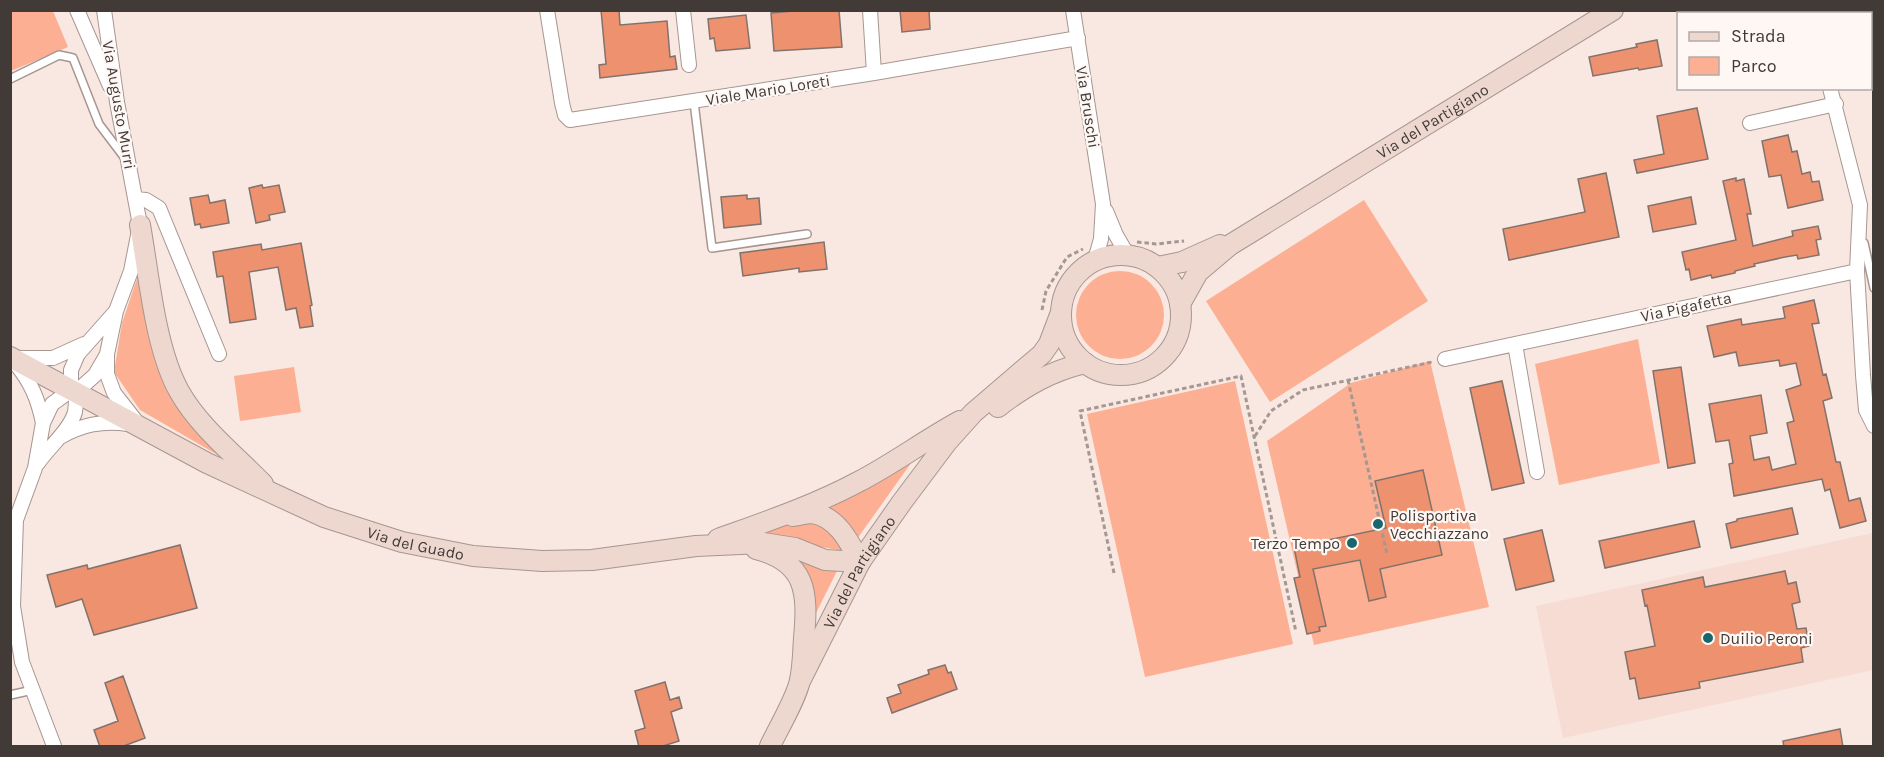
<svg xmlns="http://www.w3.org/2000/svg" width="1884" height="757" font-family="Karla,sans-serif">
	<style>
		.built { fill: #f6dcd2 }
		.green { fill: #fcaf92 }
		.building { fill: #ee916e; stroke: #82726c; stroke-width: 1.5 }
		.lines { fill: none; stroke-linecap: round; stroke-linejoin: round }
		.lane-casing { stroke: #a79690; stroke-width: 10 }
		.street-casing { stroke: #a79690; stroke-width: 16 }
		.secondary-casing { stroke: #a79690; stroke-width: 22 }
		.path { stroke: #a59893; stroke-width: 3; stroke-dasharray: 4.5 3; stroke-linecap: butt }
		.lane { stroke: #fff; stroke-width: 7 }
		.street { stroke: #fff; stroke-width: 14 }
		.secondary { stroke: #edd7cf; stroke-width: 20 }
		.poi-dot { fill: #19666e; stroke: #fef7f4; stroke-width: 2 }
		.labels { text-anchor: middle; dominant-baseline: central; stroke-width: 4.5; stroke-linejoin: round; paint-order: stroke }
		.street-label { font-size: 16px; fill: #413a37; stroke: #fef7f4 }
		.poi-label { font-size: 16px; fill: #413a37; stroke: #fef7f4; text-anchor: start }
	</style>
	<rect width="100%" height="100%" fill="#f9e7e1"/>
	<!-- built -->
	<path class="built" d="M1873,533V670L1563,738L1536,606Z"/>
	<!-- green -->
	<path class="green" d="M11,10L53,11L68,47L11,71Z
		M1364,200L1428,301L1270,402L1206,301Z
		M140,270L155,353L223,458L140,410L114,372L122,323Z
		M1076 315a44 44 0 1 1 88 0a44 44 0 1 1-88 0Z
		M1638,339L1660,463L1559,485L1535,364Z
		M1430,361L1489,607L1314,645L1267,441L1351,383Z
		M294,367L301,412L240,421L234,376Z
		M1235,381L1293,644L1145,677L1087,414Z
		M916,456L857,539L814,508Z
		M800,519L833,530L848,552L785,540L747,535Z
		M784,552L839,567L813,619Z"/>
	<!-- building -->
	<path class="building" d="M601,10H619L620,25L667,21L670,57L675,56L677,69L600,78L599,65L606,64Z
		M804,10H839L842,47L774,51L771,13Z
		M900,10H929L930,29L902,32Z
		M746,15L750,48L716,51L714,38L710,39L708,19Z
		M1657,40L1662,66L1639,70L1638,68L1593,76L1589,57L1637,47L1636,44Z
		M1697,108L1708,159L1637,173L1634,160L1664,154L1657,116Z
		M1788,135L1792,152L1797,151L1802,174L1810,172L1812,182L1819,181L1823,200L1788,208L1781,175L1769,177L1762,141Z
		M1606,173L1619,237L1509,260L1503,229L1585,212L1578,179Z
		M1736,178V181L1744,179L1751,214H1747L1753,246L1793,236L1792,231L1818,226L1821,239L1816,240L1819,255L1798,259L1797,255L1785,257L1754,264L1755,266L1735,271V273L1712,278L1711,275L1691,280L1689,269L1686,270L1682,252L1736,240L1723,181Z
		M262,185L263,188L279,185L285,212L269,215L270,220L256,223L249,188Z
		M208,195L210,203L225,200L229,223L201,228L200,224L195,225L190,198Z
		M747,195V199L759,198L761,224L724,228L721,197Z
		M1691,197L1696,224L1653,232L1648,206Z
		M824,242L827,269L799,272V268L743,276L740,253Z
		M301,243L312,305L310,306L313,326L300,328L296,308L286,310L278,267L249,272L256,319L230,323L223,276L217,277L213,252L261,244L262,250Z
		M1814,300L1819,323L1812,324L1823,375L1826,374L1832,398L1823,401L1836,462H1840L1849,501L1860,498L1866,521L1840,528L1830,489L1825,491L1822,479L1734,496L1729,464L1733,463L1729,440L1716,442L1709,404L1761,395L1767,433L1750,436L1754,460L1769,457L1772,470L1796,464L1787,423L1794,421L1786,390L1801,385L1796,363L1780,366L1779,360L1739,366L1736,352L1714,357L1707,326L1741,319L1742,325L1785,318L1783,307Z
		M1681,367L1695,463L1668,468L1653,371Z
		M1502,381L1524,483L1492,490L1470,388Z
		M1423,470L1442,555L1380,569L1386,597L1369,601L1360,560L1313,569L1326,626L1319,627L1320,631L1307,634L1294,578L1300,577L1294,547L1386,528L1375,481Z
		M1792,508L1798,534L1731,548L1726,524L1737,521V519Z
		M1694,521L1700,547L1605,568L1599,541Z
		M1542,530L1554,581L1516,590L1504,539Z
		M180,545L197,608L94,635L82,599L56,607L47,575L87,565L88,569Z
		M1785,571L1788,584L1796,582L1800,602L1792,604L1797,629L1806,628L1809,646L1801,648L1803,662L1699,682L1700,688L1639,699L1635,678L1630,679L1625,652L1655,646L1647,605L1645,606L1642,590L1703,577L1705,587Z
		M945,665L948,673L951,672L957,689L892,713L887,698L901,693L898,685L929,674L928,670Z
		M123,676L145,738L121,747H100L94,730L118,721L105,683Z
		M665,682L670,700L679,697L682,708L671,712L679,741L660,747H639L635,731L645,728L635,691Z
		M1840,729L1843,747H1784L1783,741Z"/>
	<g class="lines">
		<defs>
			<path id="lane" d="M10,79L59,55L73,58L99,124L124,157
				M694,102L712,248L807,234
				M1864,243L1874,288
				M10,695L33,690"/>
			<path id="street" d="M77,10L110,86
				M104,10L117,102L140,225L131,271L116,311L107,354V374L114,393L136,421
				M547,10L562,103L565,115L570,120L874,73L1078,38
				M683,10L689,65
				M870,10L874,73
				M1073,10L1103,204L1101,239L1095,260
				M1796,10L1798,14
				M1810,10V14
				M1830,88L1860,205L1857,271L1863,375L1866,410L1874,426
				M1750,123L1836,104
				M136,199L146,200L159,208L219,354
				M1106,211L1116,235L1127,254
				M1515,344L1537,472
				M13,358H53L84,344
				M1445,359L1857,271
				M15,363C31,382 38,399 43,423
				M60,437C82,425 102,420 128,424
				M38,463C48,448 70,430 75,412C76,406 76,399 76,392L95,375L106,356
				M54,746L22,662L13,606L16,520L35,468L43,423L52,404L71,390V370L78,354L116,311"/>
			<g id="secondary">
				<path d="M140,225C149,275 155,348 179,391C199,427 235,455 263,484"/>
				<circle cx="1121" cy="315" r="60"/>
				<path d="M1158,267L1182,262L1220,245"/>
				<path id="s1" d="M1180,304L1198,272L1230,245L1613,10"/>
				<path id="s2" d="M10,357L207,463L324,517L402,542L473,556L542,561L592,560L696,546L763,543L795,548L825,560L860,562"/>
				<path d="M998,407C1025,386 1051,371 1085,363"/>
				<path d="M793,516C799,515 807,513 812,513C837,516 850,543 860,562"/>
				<path d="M718,539C765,522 813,506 858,482C893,464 925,440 960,421"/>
				<path d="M756,549C807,562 808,593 804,638C803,652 803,666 800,680C797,697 778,729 770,746"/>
				<path id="s3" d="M800,681L860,562L902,502L947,442L973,413L1042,354L1049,344L1060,315"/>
			</g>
		</defs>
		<!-- lane casing -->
		<use href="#lane" class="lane-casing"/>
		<!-- street casing -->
		<use href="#street" class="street-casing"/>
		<!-- secondary casing -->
		<use href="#secondary" class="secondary-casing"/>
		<!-- path -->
		<path class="path" d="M1137,242L1156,244L1184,241
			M1042,310L1046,291L1067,257L1083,249
			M1348,380L1387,554
			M1255,436L1271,411L1303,390L1432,362
			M1114,573L1080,411L1241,376L1296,632"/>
		<!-- lane -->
		<use href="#lane" class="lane"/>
		<!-- street -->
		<use href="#street" class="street"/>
		<!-- secondary -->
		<use href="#secondary" class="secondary"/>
	</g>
	<!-- markers -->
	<g class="poi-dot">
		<circle cx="1378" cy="524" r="6"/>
		<circle cx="1352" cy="543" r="6"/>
		<circle cx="1708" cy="638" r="6"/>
	</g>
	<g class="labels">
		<!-- street labels -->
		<g class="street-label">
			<text transform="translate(768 90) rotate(-9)">Viale Mario Loreti</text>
			<text transform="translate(119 105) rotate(80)">Via Augusto Murri</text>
			<text transform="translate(1088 107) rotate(81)">Via Bruschi</text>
			<text stroke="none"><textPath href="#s1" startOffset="316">Via del Partigiano</textPath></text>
			<text transform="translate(1686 307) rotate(-12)">Via Pigafetta</text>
			<text stroke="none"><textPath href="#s2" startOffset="448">Via del Guado</textPath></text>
			<text stroke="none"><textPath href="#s3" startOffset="124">Via del Partigiano</textPath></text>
		</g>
		<!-- poi labels -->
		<g class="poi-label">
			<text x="1390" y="515">Polisportiva<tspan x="1390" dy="18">Vecchiazzano</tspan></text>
			<text x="1340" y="543" text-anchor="end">Terzo Tempo</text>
			<text x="1720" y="638">Duilio Peroni</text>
		</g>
	</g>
	<!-- border -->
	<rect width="1884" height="757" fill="none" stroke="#413a37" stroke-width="24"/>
	<!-- legend -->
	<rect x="1677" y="12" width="195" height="78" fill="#fef7f4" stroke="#b2aba8" stroke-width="1.5"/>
	<rect x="1689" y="32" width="30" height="9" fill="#edd7cf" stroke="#b2aba8" stroke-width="1.5"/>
	<text x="1731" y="42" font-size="18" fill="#413a37">Strada</text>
	<rect x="1689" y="57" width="30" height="18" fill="#fcaf92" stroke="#b2aba8" stroke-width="1.5"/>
	<text x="1731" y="72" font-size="18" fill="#413a37">Parco</text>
</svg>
